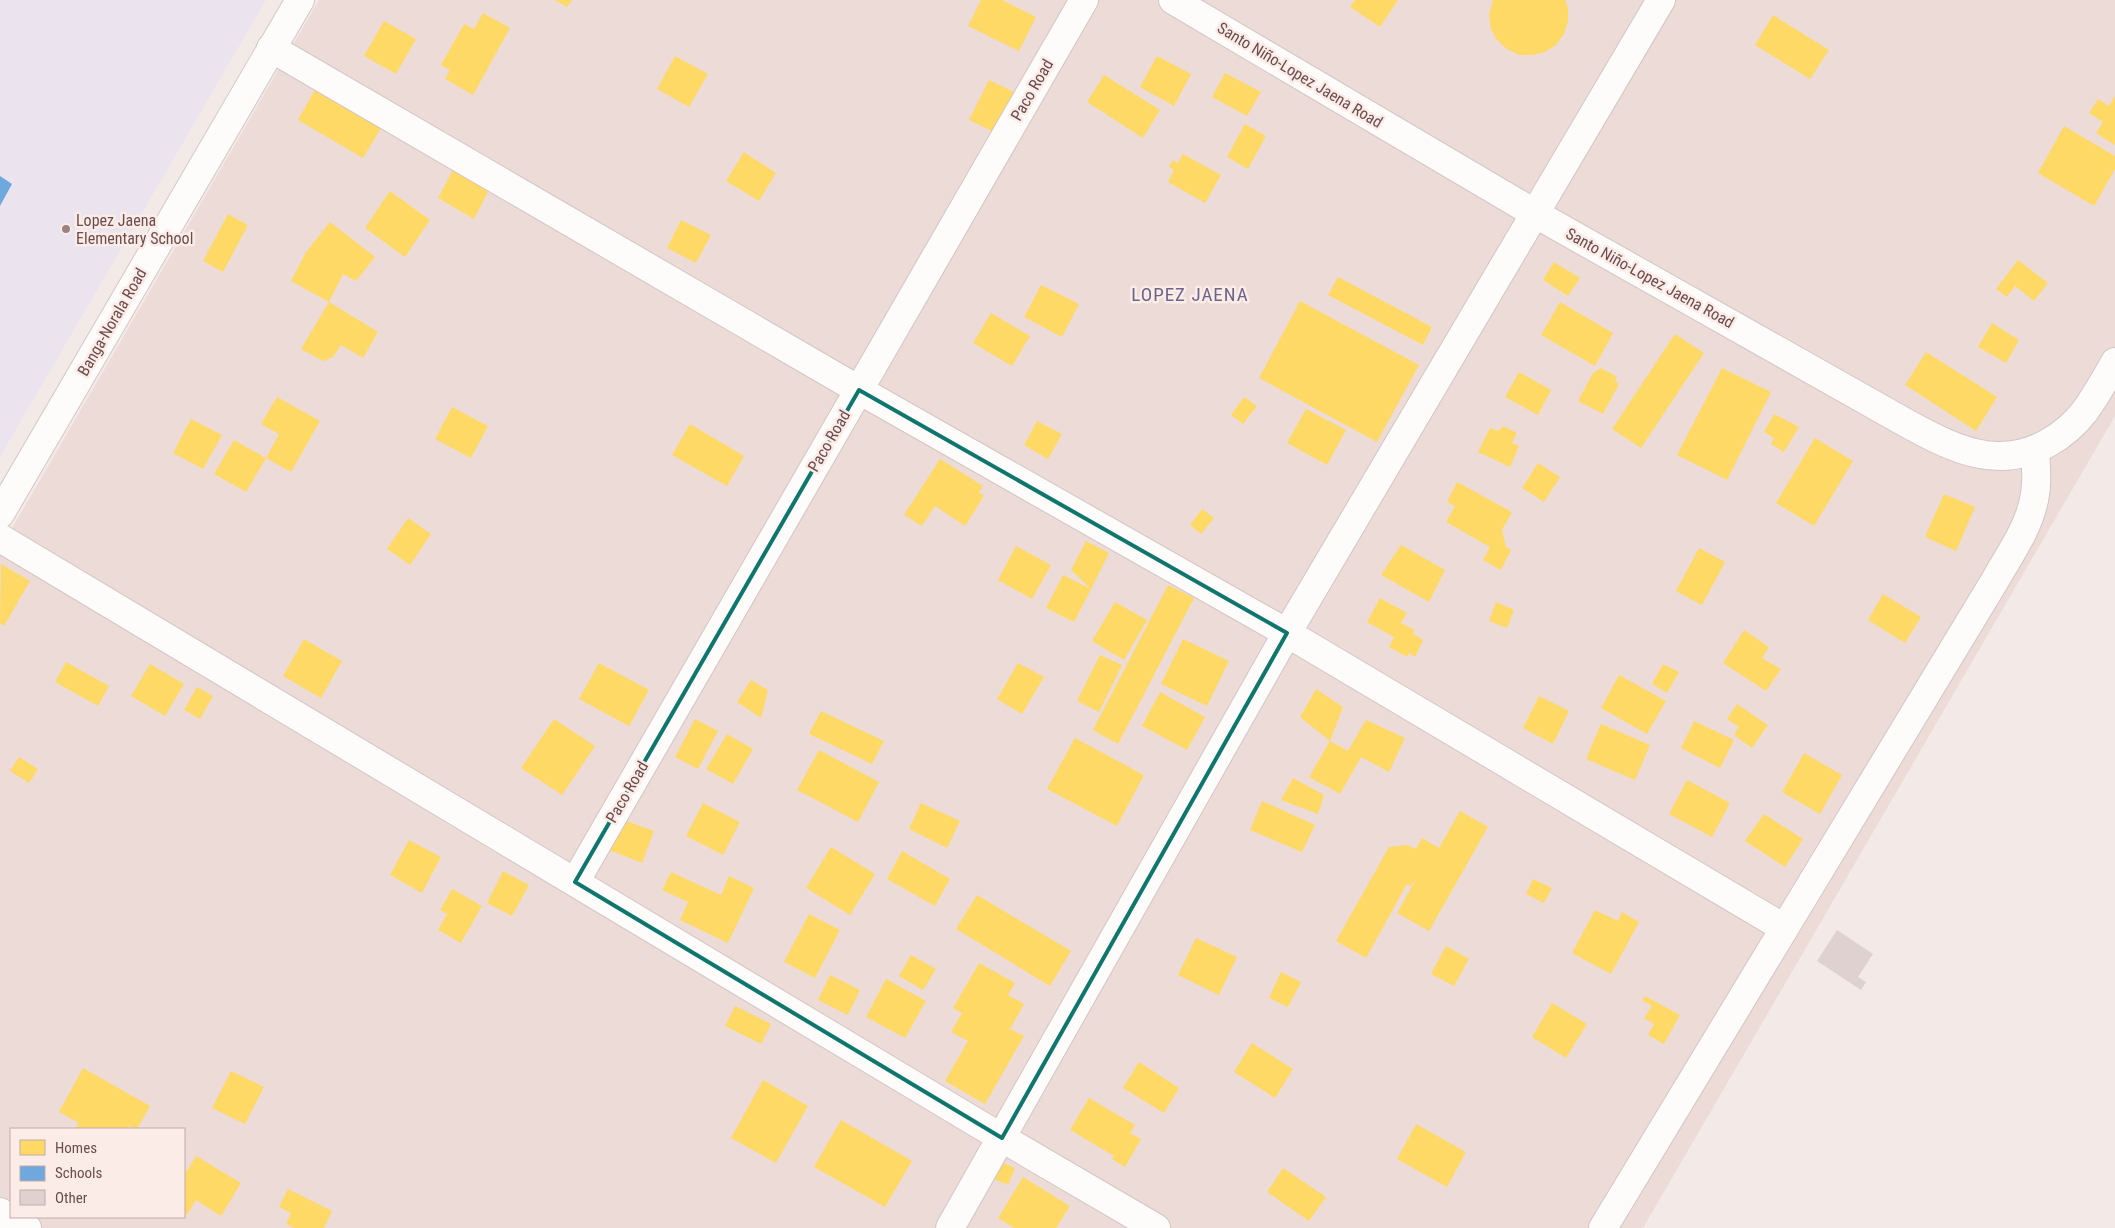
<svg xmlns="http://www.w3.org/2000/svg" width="2115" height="1228" font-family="'Roboto Condensed',sans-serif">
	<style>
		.residential { fill: #ecdbd7; fill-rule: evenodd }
		.education { fill: #ebe4ee }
		.homes { fill: #ffd966 }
		.schools { fill: #6fa8dc }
		.building { fill: #dfd1d0 }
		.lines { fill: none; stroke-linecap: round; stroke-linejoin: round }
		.street-casing { stroke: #d2c6c5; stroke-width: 30 }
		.secondary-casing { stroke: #d2c7c6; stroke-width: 30 }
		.street { stroke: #fdfcfb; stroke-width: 28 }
		.secondary { stroke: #fdfcfb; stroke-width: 28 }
		.marked { fill: none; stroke: #0f766e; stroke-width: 4; stroke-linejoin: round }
		.poi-dot { fill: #9b8384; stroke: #fcece8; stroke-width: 2 }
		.labels { text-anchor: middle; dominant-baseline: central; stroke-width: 5; stroke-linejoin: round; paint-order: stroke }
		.street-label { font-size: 16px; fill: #6c4c4e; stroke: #fcece8 }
		.poi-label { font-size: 16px; fill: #6c4c4e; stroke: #fcece8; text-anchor: start }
		.quarter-label { font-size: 19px; letter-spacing: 1px; fill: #6d6588; stroke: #fcece8 }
	</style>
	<rect width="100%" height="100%" fill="#f3eae7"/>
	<!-- residential -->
	<path class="residential" d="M319,0H2115V416L1643,1228H0V549ZM11,1129H184V1217H11Z"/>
	<!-- education -->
	<path class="education" d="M0,0H266L0,457Z"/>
	<!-- homes -->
	<path class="homes" d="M555,0H572L567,7Z
		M981,0H1002L1036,17L1019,51L968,26Z
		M1355,0H1398L1380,27L1350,7Z
		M1493,0H1565L1568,8V21L1564,34L1556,45L1545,52L1532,55H1519L1507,49L1497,40L1491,29L1489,15Z
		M483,13L510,28L473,95L445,79L450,70L441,65L464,24L474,29Z
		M1773,15L1829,50L1810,79L1755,45Z
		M384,21L416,39L396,74L364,56Z
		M675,56L708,74L689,107L657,89Z
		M1157,56L1191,74L1174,106L1140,87Z
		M1225,73L1261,92L1247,116L1212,97Z
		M1104,75L1160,110L1143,138L1087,102Z
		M989,80L1014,92L994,132L969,120Z
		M318,84L384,123L363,158L298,120Z
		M2115,96V145L2096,133L2103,122L2089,113L2098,99L2109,106Z
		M1245,124L1266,136L1248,169L1227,157Z
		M2064,126L2115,156V169L2094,206L2038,173Z
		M744,152L776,173L759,201L726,181Z
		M1183,154L1221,175L1205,203L1168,182L1174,170L1169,167L1173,160L1178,163Z
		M454,168L490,188L474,219L438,198Z
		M390,191L430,220L405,257L365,228Z
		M228,214L248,225L223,272L203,261Z
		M681,220L711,235L696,263L667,248Z
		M330,222L375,257L356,281L343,274L329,302L378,332L363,358L341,345L333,357L323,361L301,349L329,302L291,281L306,252Z
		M2018,260L2048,283L2034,301L2015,286L2007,297L1996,289Z
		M1554,262L1580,278L1568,296L1543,280Z
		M1338,277L1432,327L1423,345L1328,295Z
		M1041,285L1079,304L1062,337L1024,317Z
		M1300,301L1419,365L1377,442L1259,378Z
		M1560,302L1613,333L1595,366L1541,335Z
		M991,313L1030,336L1012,366L973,343Z
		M1992,323L2019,340L2006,363L1978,347Z
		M1675,334L1704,353L1641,448L1612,429Z
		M1926,352L1997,397L1976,431L1905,385Z
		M1601,368L1617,377L1615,381L1619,384L1603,414L1578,401L1593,373Z
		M1722,368L1771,392L1727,480L1677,455Z
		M1519,372L1551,390L1538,415L1505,397Z
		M277,397L320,421L291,472L266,458L279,434L261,424Z
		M1244,397L1257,406L1243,424L1231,415Z
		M452,407L488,426L471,458L435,439Z
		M1306,409L1346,430L1327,465L1287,443Z
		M1774,414L1799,427L1784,452L1771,444L1774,438L1764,432Z
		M191,419L222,435L203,469L173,453Z
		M1037,421L1062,434L1048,459L1024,445Z
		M690,424L744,456L727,486L672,455Z
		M1503,426L1517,433L1512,443L1519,446L1510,467L1478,452L1490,428L1498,431Z
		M1815,438L1853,461L1814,526L1776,503Z
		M234,440L266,458L246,492L214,474Z
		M940,459L983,486L979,492L984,496L965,526L935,506L922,526L904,515Z
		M1538,463L1560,477L1544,502L1522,488Z
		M1457,482L1512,512L1502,530L1506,547L1511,550L1501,570L1483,560L1490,547L1446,522L1455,506L1447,502Z
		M1944,494L1975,507L1956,551L1925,537Z
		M1202,509L1214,518L1201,534L1190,525Z
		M408,518L431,534L410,565L387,549Z
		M1086,541L1109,553L1091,589L1071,570Z
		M1401,545L1445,570L1429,602L1381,575Z
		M1016,546L1051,565L1032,599L998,580Z
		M1699,548L1725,562L1702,605L1676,591Z
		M1,564L30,581L4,626L0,623Z
		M1063,575L1091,589L1074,622L1046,608Z
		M1168,585L1194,598L1118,744L1093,730Z
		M1883,594L1921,617L1905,643L1868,620Z
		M1380,598L1407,613L1401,623L1415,630L1413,634L1423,640L1415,657L1409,653L1407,657L1389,647L1394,637L1367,622Z
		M1115,602L1147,620L1124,660L1092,641Z
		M1496,602L1514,610L1507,628L1489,621Z
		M1744,630L1769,647L1762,658L1781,669L1766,691L1723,663Z
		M304,639L342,661L321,698L283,676Z
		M1183,639L1229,661L1207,706L1161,684Z
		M1100,655L1122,665L1099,712L1077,701Z
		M66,662L109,686L98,706L55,682Z
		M599,663L649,690L629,726L579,699Z
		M1018,663L1044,677L1022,714L997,699Z
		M150,664L184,684L165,716L131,696Z
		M1663,664L1679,672L1667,693L1652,684Z
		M1619,675L1666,701L1647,734L1601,708Z
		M751,680L768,690L761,718L737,702Z
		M197,687L213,696L200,719L184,710Z
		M1316,689L1343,707L1330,741L1300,717Z
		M1160,692L1205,717L1187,750L1142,726Z
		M1539,696L1569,711L1553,744L1523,728Z
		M1737,704L1768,725L1752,748L1734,735L1739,727L1727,719Z
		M821,711L884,741L872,764L809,734Z
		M554,719L595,746L562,795L521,768Z
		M695,719L718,731L698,769L675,757Z
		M1366,720L1405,738L1389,772L1361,757L1340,794L1309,777L1330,741L1348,751Z
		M1694,721L1734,740L1720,768L1681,748Z
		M1601,724L1650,745L1635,780L1586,759Z
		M727,734L753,749L733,784L706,769Z
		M1075,738L1144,775L1117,826L1047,789Z
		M819,750L879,782L858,822L797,790Z
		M1804,753L1842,775L1820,814L1782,792Z
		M19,757L38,769L29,783L10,771Z
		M1293,778L1324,795L1318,814L1281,800Z
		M1687,780L1730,803L1712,837L1669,814Z
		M1262,801L1315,825L1302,852L1250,830Z
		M703,803L740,822L723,855L686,836Z
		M921,803L960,821L947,848L909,829Z
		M1460,811L1488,827L1429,931L1397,913L1415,881H1414L1411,886L1407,884L1366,958L1336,941L1389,847L1407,845L1416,849L1422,838L1439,848Z
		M1764,814L1803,839L1785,867L1745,841Z
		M621,819L654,831L642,863L609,850Z
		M409,840L441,857L422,893L390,875Z
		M831,847L875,874L850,915L806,888Z
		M902,851L950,879L935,906L887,879Z
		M503,871L529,885L512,916L487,903Z
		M671,872L721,895L729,876L754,888L728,943L680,920L688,902L662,890Z
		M1533,879L1552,888L1544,903L1526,894Z
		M452,889L482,906L461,943L438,930L447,914L440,910Z
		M977,895L1071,951L1050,986L956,929Z
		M1595,910L1618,921L1622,912L1639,922L1611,974L1572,953Z
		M809,914L840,930L815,978L784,962Z
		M1196,938L1237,957L1219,995L1178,975Z
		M1446,946L1469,959L1454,986L1431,974Z
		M911,955L936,969L923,990L899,976Z
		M979,963L1015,983L1008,995L1024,1004L1010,1029L1024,1036L985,1104L945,1081L968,1041L951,1032L962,1013L953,1008Z
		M1281,972L1301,982L1288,1007L1269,998Z
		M830,975L860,990L848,1015L818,1000Z
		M886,979L926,1001L905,1038L866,1017Z
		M1645,996L1680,1015L1664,1044L1648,1035L1654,1024L1644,1018L1652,1006L1642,1000Z
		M1552,1003L1587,1024L1566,1058L1532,1037Z
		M735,1006L771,1024L761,1044L725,1026Z
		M1252,1043L1293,1069L1275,1098L1234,1072Z
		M1139,1062L1179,1088L1164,1113L1123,1088Z
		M83,1068L150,1106L137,1129L129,1126L128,1129H75L79,1123L59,1112Z
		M231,1071L264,1087L245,1124L212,1108Z
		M763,1080L808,1106L776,1163L731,1138Z
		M1089,1098L1135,1125L1130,1133L1141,1139L1125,1167L1112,1159L1114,1156L1070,1130Z
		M841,1120L912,1161L885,1207L814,1167Z
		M1416,1124L1466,1152L1447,1187L1397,1159Z
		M196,1156L241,1183L221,1216L196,1200L187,1215L184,1213V1169L187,1171Z
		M1001,1162L1015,1168L1008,1185L994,1179Z
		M1283,1168L1326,1197L1309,1221L1267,1192Z
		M1023,1177L1070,1206L1056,1228H1014L998,1218Z
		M288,1189L332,1211L324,1228H294L286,1224L291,1213L279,1207Z"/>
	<!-- schools -->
	<path class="schools" d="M0,176L12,184L0,206Z"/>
	<!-- building -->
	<path class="building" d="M1837,930L1873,954L1858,977L1866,982L1861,990L1817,961Z"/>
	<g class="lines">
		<defs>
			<path id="street" d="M271,48L859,390L1287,633L1784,928
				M0,538L1002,1138L1156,1228
				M575,882L1084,0
				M0,1212L27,1228
				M950,1228L1287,633L1661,0
				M1603,1228L1997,577C2010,554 2027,530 2033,504C2038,486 2036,468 2035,450"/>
			<path id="secondary" d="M1173,0L1534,213L1908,424C1954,449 1998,471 2048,443C2062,435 2075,424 2085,411C2096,396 2106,378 2115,362
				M0,514L300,0"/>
		</defs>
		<!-- street casing -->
		<use href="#street" class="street-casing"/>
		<!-- secondary casing -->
		<use href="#secondary" class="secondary-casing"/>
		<!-- street -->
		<use href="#street" class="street"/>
		<!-- secondary -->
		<use href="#secondary" class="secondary"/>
	</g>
	<!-- marked area -->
	<path class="marked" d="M859,390L1287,633L1002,1138L575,882Z"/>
	<!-- markers -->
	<circle class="poi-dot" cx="66" cy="229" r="5"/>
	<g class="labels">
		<!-- street labels -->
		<g class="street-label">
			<text transform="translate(1300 75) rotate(31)">Santo Niño-Lopez Jaena Road</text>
			<text transform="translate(1032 90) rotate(-60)">Paco Road</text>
			<text transform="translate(1650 278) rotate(29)">Santo Niño-Lopez Jaena Road</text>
			<text transform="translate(112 322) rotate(-60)">Banga-Norala Road</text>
			<text transform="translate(829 441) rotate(-60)">Paco Road</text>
			<text transform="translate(627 792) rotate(-60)">Paco Road</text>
		</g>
		<!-- poi labels -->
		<g class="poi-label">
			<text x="76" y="220">Lopez Jaena<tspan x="76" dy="18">Elementary School</tspan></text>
		</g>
		<!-- quarter labels -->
		<g class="quarter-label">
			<text x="1190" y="294">LOPEZ JAENA</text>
		</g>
	</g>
	<!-- legend -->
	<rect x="10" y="1128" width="175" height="90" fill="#fcece8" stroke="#c2acaa"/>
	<rect x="20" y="1140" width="25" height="15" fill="#ffd966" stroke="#c2acaa"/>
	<text x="55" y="1153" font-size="15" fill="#6c4c4e">Homes</text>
	<rect x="20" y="1166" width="25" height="15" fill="#6fa8dc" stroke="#c2acaa"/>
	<text x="55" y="1178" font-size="15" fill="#6c4c4e">Schools</text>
	<rect x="20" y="1190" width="25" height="15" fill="#dfd1d0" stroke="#c2acaa"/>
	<text x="55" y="1203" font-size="15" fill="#6c4c4e">Other</text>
</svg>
